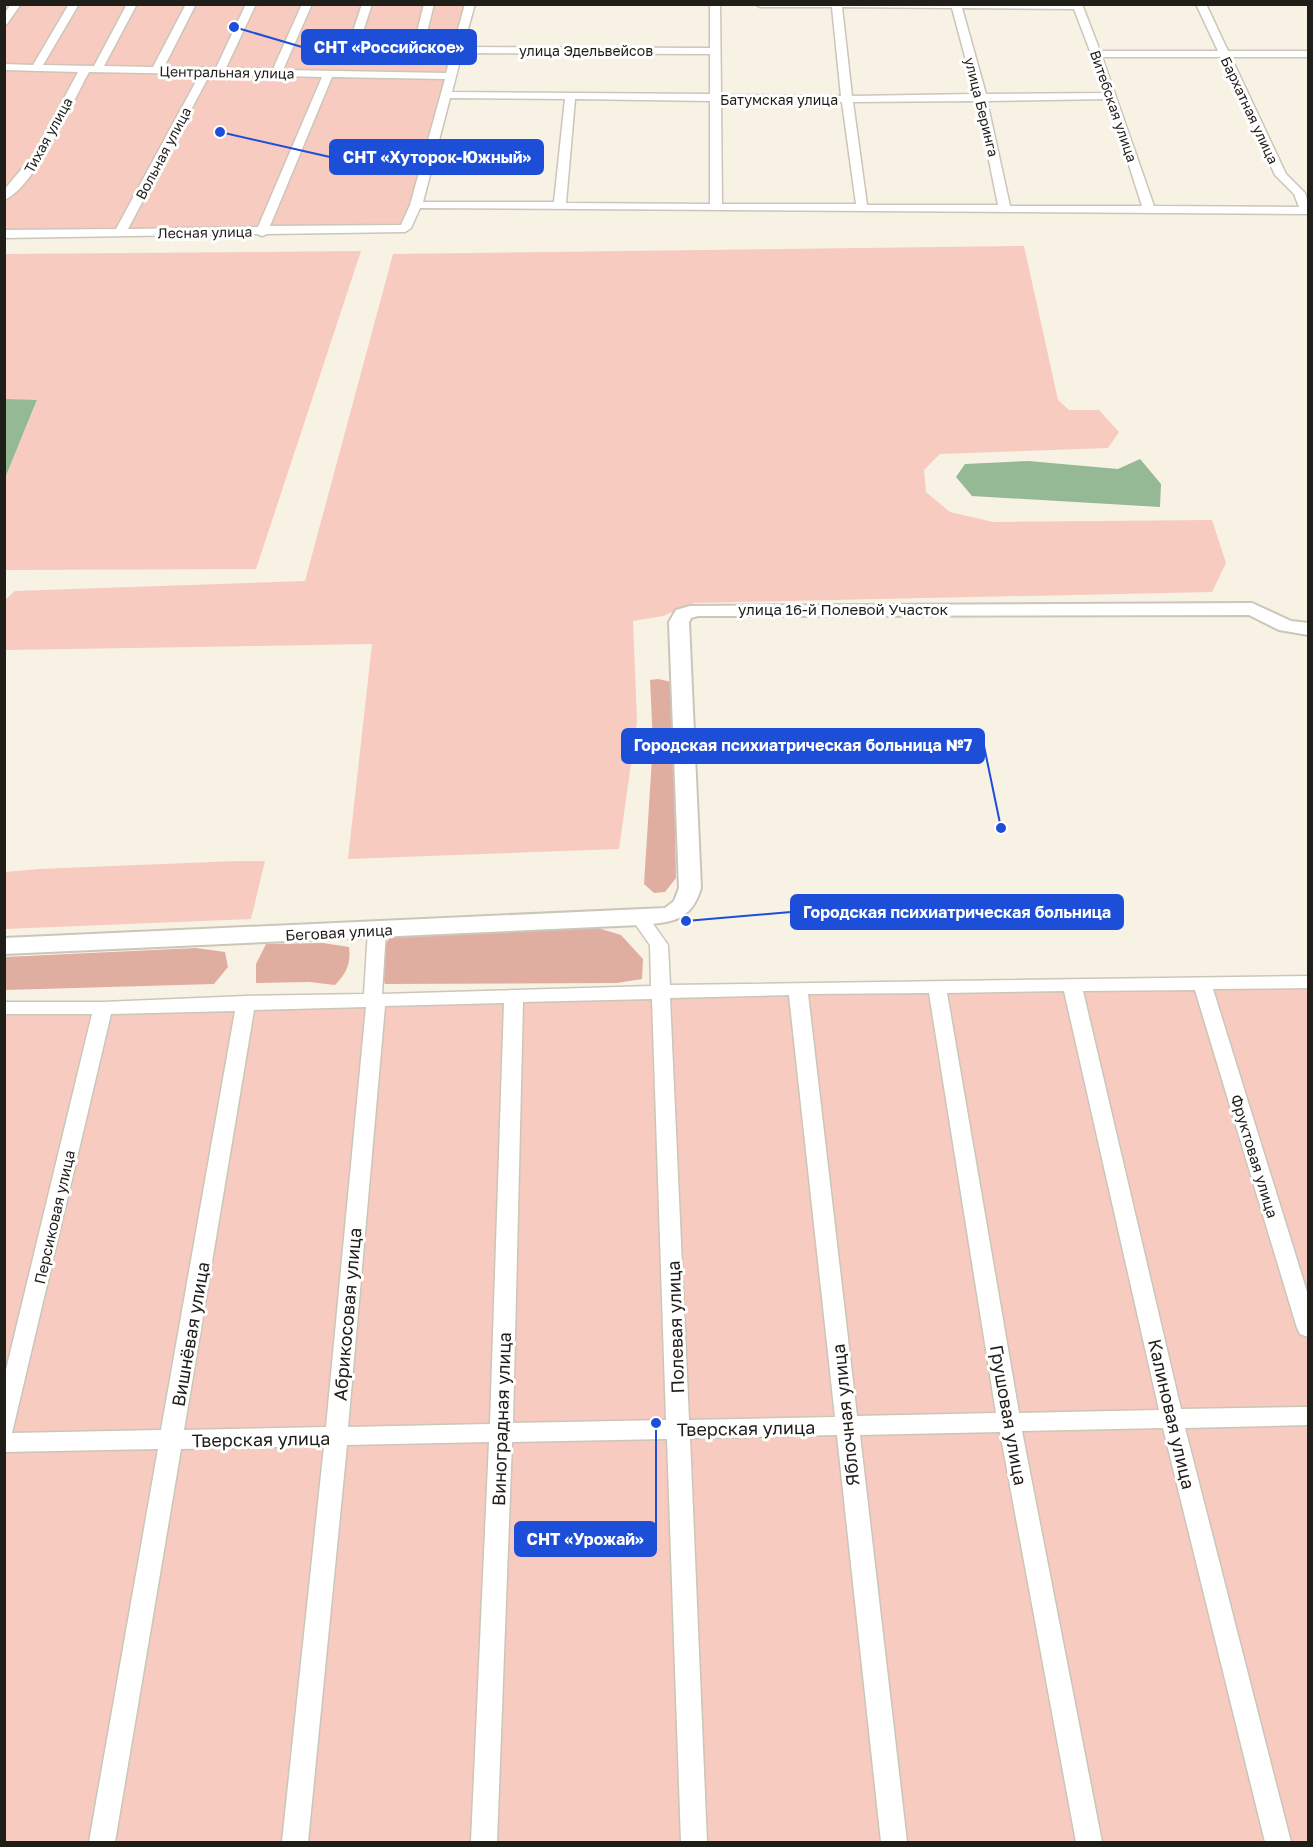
<svg xmlns="http://www.w3.org/2000/svg" width="1313" height="1847" font-family="'Golos Text',sans-serif">
	<style>
		.green { fill: #f7cbbf }
		.forest { fill: #e0aea1 }
		.water { fill: #95b895 }
		.lines { fill: none; stroke-linecap: round; stroke-linejoin: round }
		.minor-casing { stroke: #cbc6b9; stroke-width: 3 }
		.tertiary-casing { stroke: #cbc6b9; stroke-width: 4 }
		.minor { fill: #fff; fill-rule: evenodd }
		.tertiary { fill: #fff; fill-rule: evenodd }
		.labels { text-anchor: middle; dominant-baseline: central; stroke-width: 6; stroke-linejoin: round; paint-order: stroke }
		.far-street-label { font-size: 14px; fill: #201e19; stroke: #fff }
		.street-label { font-size: 15px; fill: #201e19; stroke: #fff }
		.near-street-label { font-size: 18px; fill: #201e19; stroke: #fff }
		.leader { fill: none; stroke: #1d4ed8; stroke-width: 2 }
		.callout-dot { fill: #1d4ed8; stroke: #fff; stroke-width: 2 }
		.callout { fill: #1d4ed8; stroke: #1d4ed8; stroke-width: 2 }
		.callout-label { font-size: 16px; text-anchor: middle; font-weight: bold; fill: #fff }
	</style>
	<rect width="100%" height="100%" fill="#f7f2e4"/>
	<!-- green -->
	<path class="green" d="M4,5H470L403,228L5,237Z
		M1024,246L1058,400L1069,410H1099L1119,432L1108,448L940,454L924,470L926,492L950,512L993,522L1212,520L1226,563L1212,592L694,603L663,616L633,621L637,721L619,849L348,859L372,644L5,650V600L15,591L305,581L393,254Z
		M361,251L256,569L5,570V478L37,401L5,399V254Z
		M237,861H265L251,919L5,929V872L39,869Z
		M1308,981V1842H5L4,1004Z"/>
	<!-- forest -->
	<path class="forest" d="M658,679L672,682L676,878L665,892L654,893L644,884L653,743L650,680Z
		M598,928L621,935L643,959L642,979L617,983L385,984C378,968 381,953 389,938Z
		M323,943L349,947C351,963 347,973 335,985L309,982L256,983V964L266,944Z
		M196,948L225,952L228,967L214,984L5,990V957Z"/>
	<!-- water -->
	<path class="water" d="M5,399L37,400L5,478L4,399Z
		M1140,459L1161,484L1160,507L972,496L956,477L965,464L1028,461L1118,469Z"/>
	<g class="lines">
		<defs>
			<path id="minor" d="M11,4H21L7,24L4,25V14Z
				M69,4H79L43,65L94,66L127,4H137L104,66L153,67L186,4H196L164,67L216,68L246,4H256L226,68L273,69L302,4H312L283,70L446,73L465,4H475L463,47L710,48V4H720L721,95L841,96L832,7H760L755,4H1082L1100,51H1218L1196,4H1206L1228,51H1308V57H1231L1286,174L1305,193L1308,203V214L420,208L411,228L405,232L267,234L262,236L257,234L4,238V230L116,229L200,74L89,72C73,101 34,189 4,200V190L34,154L78,72L4,70V64L33,65ZM842,7L952,8L975,94L852,96ZM962,8L1074,9L1106,93L986,94ZM462,53L710,54V94L452,92ZM1102,57H1221L1275,175L1294,194L1299,207L1154,206ZM210,74L322,77L258,227L128,229ZM332,77L445,79L410,205L401,225L270,226ZM450,98L565,99L554,202H423ZM575,99L710,101V204L566,203ZM1108,99L1142,206H1010L987,101ZM721,101L842,102L856,204H722ZM977,101L998,205H867L853,102Z
				M362,4H372L355,56L346,58L345,56Z
				M424,4H434L421,56L416,59L411,56Z
				M640,912L646,914L668,945L670,985L1308,976V988L1213,989L1308,1295V1337L1300,1334L1297,1328L1195,990L1083,991L1181,1409L1308,1407V1425L1185,1428L1291,1842H1265L1163,1428L1022,1431L1102,1842H1076L1000,1432L860,1435L907,1842H881L837,1435L690,1438L707,1842H681L667,1439L512,1442L497,1842H471L489,1442L347,1445L308,1842H282L324,1446L181,1449L115,1842H89L158,1449L4,1452V1378L92,1014H4V1002H103L246,996L364,994L368,930L371,926H383L386,930L382,994L651,986L650,945L631,918L634,914ZM1064,991L1159,1410L1019,1413L947,993ZM929,993L996,1413L857,1416L808,994ZM789,995L835,1417L689,1420L670,998ZM652,999L666,1420L513,1423L523,1002ZM504,1003L490,1424L348,1427L385,1006ZM366,1007L326,1427L184,1430L254,1010ZM235,1011L161,1430L12,1433L111,1014Z"/>
			<path id="tertiary" d="M1252,603L1291,621L1308,623V635L1279,630L1249,615L698,616L691,618L689,622L701,888C691,922 671,922 640,925L4,954V938L665,908L674,901L679,888L669,622L676,610L690,606Z"/>
		</defs>
		<!-- minor casing -->
		<use href="#minor" class="minor-casing"/>
		<!-- tertiary casing -->
		<use href="#tertiary" class="tertiary-casing"/>
		<!-- minor -->
		<use href="#minor" class="minor"/>
		<!-- tertiary -->
		<use href="#tertiary" class="tertiary"/>
	</g>
	<g class="labels">
		<!-- far-street labels -->
		<g class="far-street-label">
			<text x="586" y="50">улица Эдельвейсов</text>
			<text transform="translate(227 72) rotate(1)">Центральная улица</text>
			<text x="779" y="99">Батумская улица</text>
			<text transform="translate(1114 106) rotate(71)">Витебская улица</text>
			<text transform="translate(982 107) rotate(76)">улица Беринга</text>
			<text transform="translate(1250 110) rotate(65)">Бархатная улица</text>
			<text transform="translate(48 135) rotate(-61)">Тихая улица</text>
			<text transform="translate(163 153) rotate(-62)">Вольная улица</text>
			<text transform="translate(205 232) rotate(-1)">Лесная улица</text>
		</g>
		<!-- street labels -->
		<g class="street-label">
			<text x="843" y="609">улица 16-й Полевой Участок</text>
			<text transform="translate(339 932) rotate(-3)">Беговая улица</text>
			<text transform="translate(1255 1156) rotate(73)">Фруктовая улица</text>
			<text transform="translate(54 1217) rotate(-77)">Персиковая улица</text>
		</g>
		<!-- near-street labels -->
		<g class="near-street-label">
			<text transform="translate(347 1314) rotate(-85)">Абрикосовая улица</text>
			<text transform="translate(675 1327) rotate(-92)">Полевая улица</text>
			<text transform="translate(190 1334) rotate(-80)">Вишнёвая улица</text>
			<text transform="translate(1172 1414) rotate(77)">Калиновая улица</text>
			<text transform="translate(845 1415) rotate(-96)">Яблочная улица</text>
			<text transform="translate(1009 1415) rotate(80)">Грушовая улица</text>
			<text transform="translate(501 1419) rotate(-88)">Виноградная улица</text>
			<text transform="translate(746 1428) rotate(-1)">Тверская улица</text>
			<text transform="translate(261 1439) rotate(-1)">Тверская улица</text>
		</g>
	</g>
	<!-- callouts -->
	<path class="leader" d="M234 27L302 47M220 132L330 157M1001 828L984 746M686 921L791 912M656 1423L656 1539"/>
	<g class="callout-dot">
		<circle cx="234" cy="27" r="6"/>
		<circle cx="220" cy="132" r="6"/>
		<circle cx="1001" cy="828" r="6"/>
		<circle cx="686" cy="921" r="6"/>
		<circle cx="656" cy="1423" r="6"/>
	</g>
	<g class="callout">
		<rect x="302" y="30" width="174" height="34" rx="6"/>
		<rect x="330" y="140" width="213" height="34" rx="6"/>
		<rect x="622" y="729" width="362" height="34" rx="6"/>
		<rect x="791" y="895" width="332" height="34" rx="6"/>
		<rect x="515" y="1522" width="141" height="34" rx="6"/>
	</g>
	<g class="callout-label">
		<text x="389" y="53">СНТ «Российское»</text>
		<text x="437" y="163">СНТ «Хуторок-Южный»</text>
		<text x="803" y="751">Городская психиатрическая больница №7</text>
		<text x="957" y="918">Городская психиатрическая больница</text>
		<text x="585" y="1545">СНТ «Урожай»</text>
	</g>
	<!-- border -->
	<rect width="1313" height="1847" fill="none" stroke="#201e19" stroke-width="12"/>
</svg>
